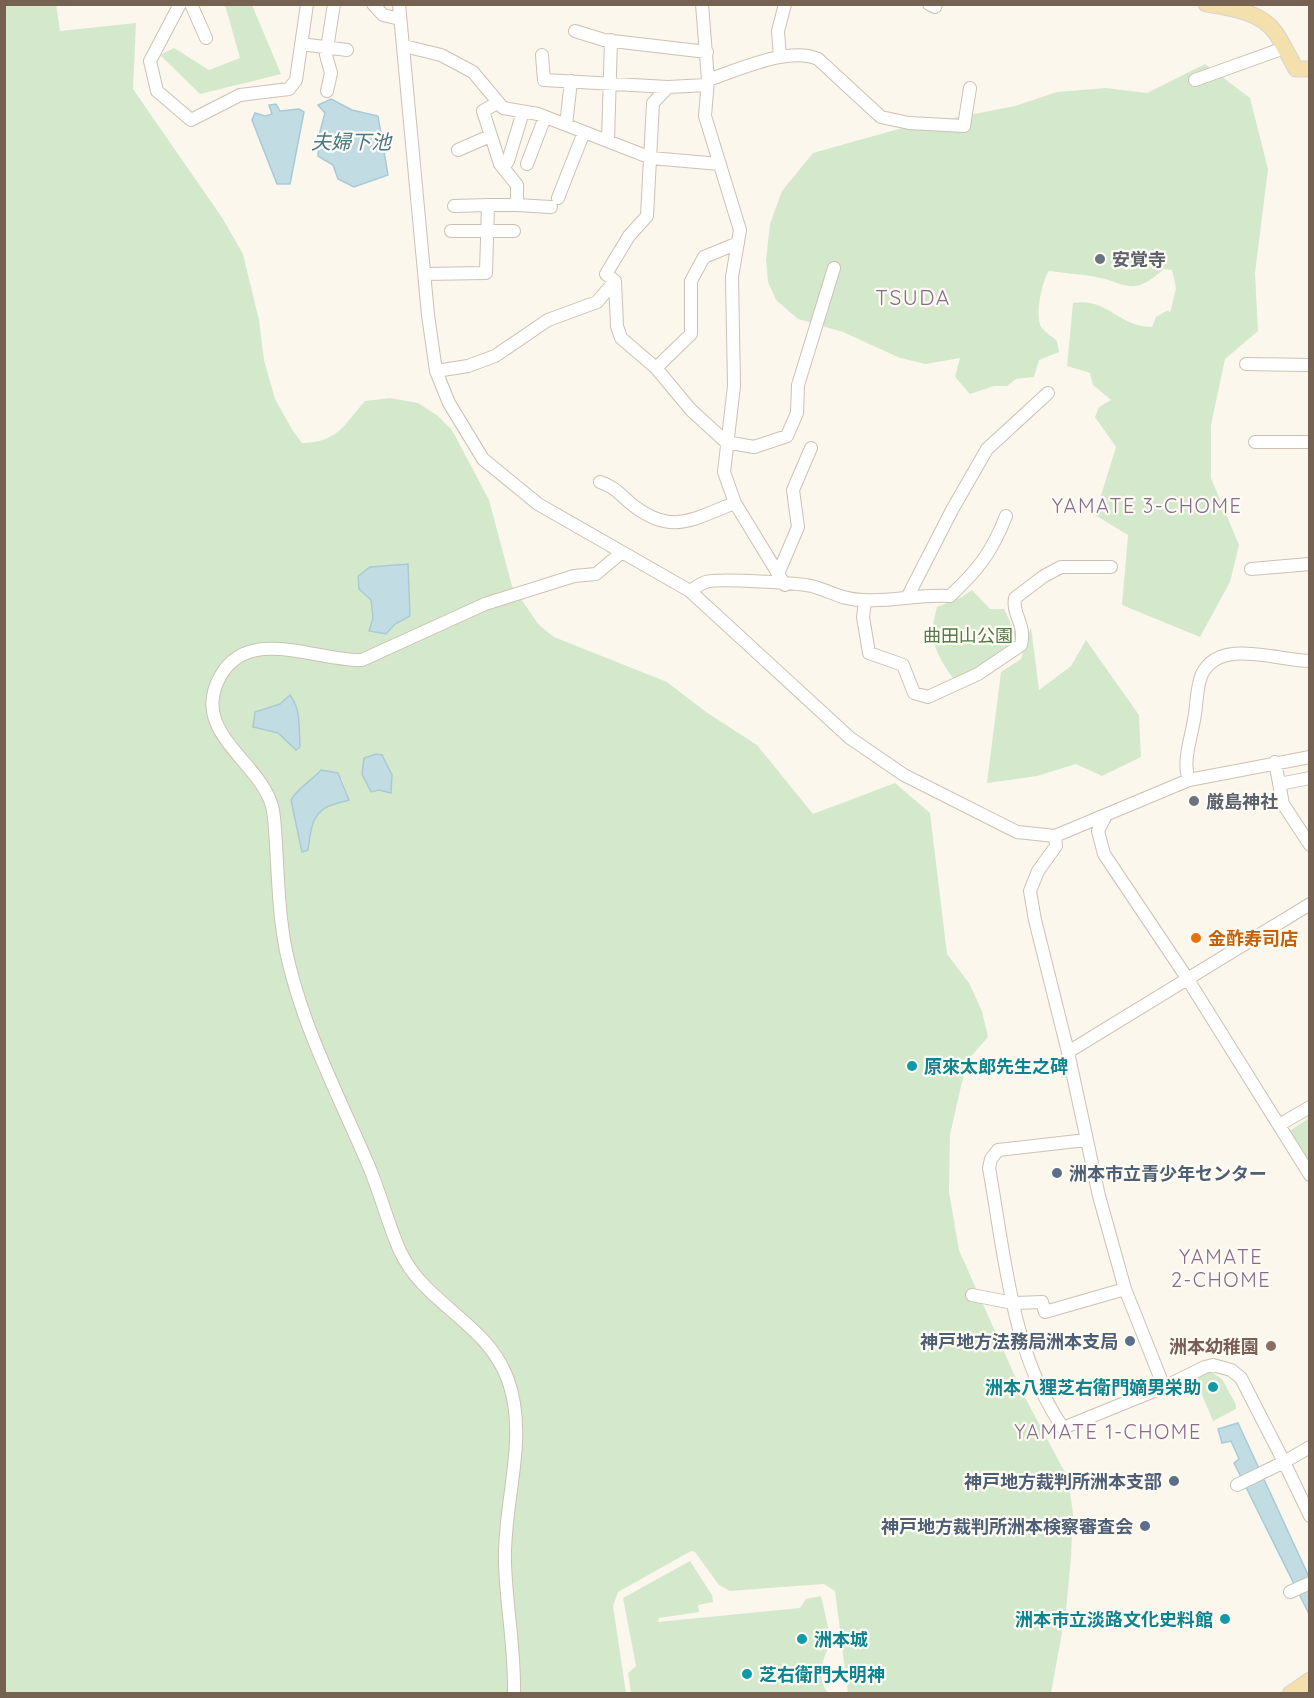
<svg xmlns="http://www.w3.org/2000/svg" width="1314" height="1698" font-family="Quicksand,'Noto Sans JP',sans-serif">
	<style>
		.green { fill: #d4e9cc; fill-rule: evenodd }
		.water { fill: #c2dce4; stroke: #a9cad5; stroke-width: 1.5 }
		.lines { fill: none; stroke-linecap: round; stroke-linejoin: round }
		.minor-casing { stroke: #cdc1b3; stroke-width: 14 }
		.major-casing { stroke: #d9d3ce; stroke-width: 17 }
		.minor { stroke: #fff; stroke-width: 12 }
		.major { stroke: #f3e0ac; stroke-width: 15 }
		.worship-dot { fill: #6b7280; stroke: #fefbf3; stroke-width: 2 }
		.food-dot { fill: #e8710a; stroke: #fefbf3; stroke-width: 2 }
		.culture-dot { fill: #0f9aa8; stroke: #fefbf3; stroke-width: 2 }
		.service-dot { fill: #5c6f8a; stroke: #fefbf3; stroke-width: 2 }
		.education-dot { fill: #8d6e63; stroke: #fefbf3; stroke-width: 2 }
		.labels { text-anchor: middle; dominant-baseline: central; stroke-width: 4.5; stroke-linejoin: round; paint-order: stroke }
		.worship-label { font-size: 18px; font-weight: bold; fill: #5b616d; stroke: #fefbf3; text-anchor: start }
		.park-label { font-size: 18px; fill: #537a49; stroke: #fefbf3 }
		.food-label { font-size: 18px; font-weight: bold; fill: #c56008; stroke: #fefbf3; text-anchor: start }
		.culture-label { font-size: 18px; font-weight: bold; fill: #0d838f; stroke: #fefbf3; text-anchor: start }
		.service-label { font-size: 18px; font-weight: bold; fill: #4e5e75; stroke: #fefbf3; text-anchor: end }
		.education-label { font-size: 18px; font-weight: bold; fill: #785e54; stroke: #fefbf3; text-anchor: end }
		.water-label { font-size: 20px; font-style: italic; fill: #4c7686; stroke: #fefbf3 }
		.neighbourhood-label { font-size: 20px; letter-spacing: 1.5px; fill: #886990; stroke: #fefbf3 }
		.quarter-label { font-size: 21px; letter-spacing: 1.5px; fill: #886990; stroke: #fefbf3 }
	</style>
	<rect width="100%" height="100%" fill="#fbf7ed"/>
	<!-- green -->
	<path class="green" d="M56,4L60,31L136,23L133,89L223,219L243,254L259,320L264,360L275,399L293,431L302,443C338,442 343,426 365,401L390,398L418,403L438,416L452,430L489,500L512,586L539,625L554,637L667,682L706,712L757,745L813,814L895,783L930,813L947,954L969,983L982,1011L988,1037L968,1060L961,1086L950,1135L949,1192L959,1250L1021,1390L1068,1478L1073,1514L1071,1557L1066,1611L1051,1693H848L835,1591L824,1584L730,1591L719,1585L695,1552L691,1551L618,1592L613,1606L626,1693L5,1694L4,5ZM408,564L410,616L395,624L389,632L369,631L373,618L371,600L359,589L358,576L370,567ZM280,704L294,749L278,733L267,728L255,712ZM376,754L391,793L379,790L371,792L362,774L364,758ZM319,771L342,779L349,800C344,802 341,802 335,804C312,810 311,829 308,850L303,852L292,800Z
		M225,5H252L281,74L200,94L160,55L174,48L209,70L240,58Z
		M1205,64L1250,98L1268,169L1255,273L1258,331L1225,359L1211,425V478L1239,545L1230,582L1200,637L1122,605L1128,535L1095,515L1116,447L1095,417L1099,407L1111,400L1093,385L1090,373L1067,366L1073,303C1107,297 1119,327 1152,327L1156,317L1168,310L1170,313L1176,288L1172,270L1164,269C1130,299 1128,282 1091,276C1078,274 1063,273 1049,271C1042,280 1034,319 1042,328C1046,333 1053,337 1057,341L1059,352L1039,360L1034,377L1016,379L1007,386H994L970,394L955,377L960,358L926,364L900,358L843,332L798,319L776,300L768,282L766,260L770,224L782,191L813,153L902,128L1015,106L1057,92L1106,88L1147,93Z
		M972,590L990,609H1004L1016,634C1005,657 977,673 953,678C935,653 928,638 937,607L962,597Z
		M1031,627L1039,690L1071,666L1086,640L1139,715L1141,757L1102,776L1076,764L1037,776L987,783L1001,672L1021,659Z
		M1309,1118V1169L1288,1132Z
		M1210,1371L1222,1379L1236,1405V1409L1213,1421L1195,1378Z
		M690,1561L712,1595L713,1602L698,1605L699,1612L659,1618L658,1622L800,1608L806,1599L821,1596L832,1644C821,1656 817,1680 828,1693H631L628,1673L636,1666L623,1598Z"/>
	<!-- water -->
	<path class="water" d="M331,99L352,110L378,116L388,175L354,187L338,179L333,165L318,156L319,135L325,113L318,105Z
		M276,104L280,111L299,109L304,112L290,184H277L252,120L255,113L265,116L272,114L269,105Z
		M408,564L410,616L395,624L386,634L369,631L373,618L371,600L359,589L358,576L370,567Z
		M290,695C301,709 299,729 300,747L296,750L278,733L253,727L255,712L280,704Z
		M376,754L382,755L392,775L391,793L379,790L371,792L362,774L364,758Z
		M321,770L338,773L349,800C345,802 340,802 335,804C311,810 311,829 308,850L302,852L291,800C296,790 312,780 321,770Z
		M1238,1423L1309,1577V1614L1234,1463L1239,1459L1231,1441L1222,1443L1218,1429Z"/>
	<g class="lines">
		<defs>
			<path id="minor" d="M180,4L150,61L157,91L191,120L240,95L289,89L296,80L307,4
				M191,4L206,38
				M373,4L383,15L400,19
				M399,4L428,315L436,371L449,403L483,459L538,504L690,591L850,738L904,775L1017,832L1055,836L1189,780L1310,757
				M702,4L708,80L705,116L740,230L732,277L734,386L724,472L735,503L785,585
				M929,4L935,7L936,4
				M575,31L604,40L707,52
				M301,44L347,50
				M404,46L441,55L473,72L503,108L538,114L651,158L720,164
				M542,55L544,80L668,87
				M780,57L778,31L785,4
				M708,80C738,70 789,46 818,59L881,117L909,123L964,126L970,88
				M1195,80L1284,48
				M707,85L668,87L653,103L647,216L629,236L606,274L615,281L617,326L621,338L656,368L691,410L726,442L754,447L787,436L797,413L798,385L834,268
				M327,91L331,73L326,55L334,4
				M566,125L571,81
				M608,141L611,40
				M458,150L490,136
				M527,164L545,117
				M503,168L508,161L523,112
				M558,198L584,132
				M517,205L551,207
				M454,206L488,205
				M451,231H514
				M424,274L486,273L488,205H517V185L500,164L483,111L497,103
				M1246,364L1310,365
				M656,368L691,334V281L704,257L738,243
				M436,371L468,366L495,356L548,320L597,302L615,281
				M1255,442H1310
				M600,482C616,487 621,496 634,506C673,536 694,518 735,503
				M1251,569L1310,564
				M778,574L798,527L793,490L811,448
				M690,591C695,588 701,583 706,582C716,578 804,583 815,587C832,592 844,600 863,600C892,602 919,594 950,596C978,570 992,552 1006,516
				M908,596L952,510L987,449L1048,393
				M865,601L863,617L869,653L903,665L914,693L928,697L978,674L1021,645C1026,623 1012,616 1015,598L1044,576L1061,567H1111
				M1275,762L1283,804L1310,845
				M1189,780C1182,763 1191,738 1194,720C1197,706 1196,687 1202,674C1220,637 1278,661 1310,661
				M1279,784L1310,778
				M1105,817L1098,831L1104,854L1185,975L1310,1175
				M1055,836L1056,846L1038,871L1030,891L1035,920L1068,1052L1099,1196L1125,1289L1164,1387
				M1068,1052L1310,904
				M1279,1125L1310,1107
				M1086,1140L998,1150L991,1159L989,1168C1005,1256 1011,1352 1063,1428L1164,1387L1205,1367L1213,1365L1231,1370L1241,1378L1284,1462L1237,1485
				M972,1295L1013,1303L1042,1302L1045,1312L1125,1289
				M1310,1447L1284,1462L1310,1516
				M1290,1592L1310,1583
				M514,1694C515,1647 506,1606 505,1562C503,1502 529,1438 508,1380C487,1322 425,1305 400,1251C387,1222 380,1191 367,1162C337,1092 302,1026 286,951C279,916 278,879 276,844C275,832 275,818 272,806C259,760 188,731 221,675C250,625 319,662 362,660L485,604L574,576L596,574L621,553"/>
			<path id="major" d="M1206,4C1229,8 1260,11 1275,32C1283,43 1289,57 1296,69H1310
				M1290,1694L1310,1680"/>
		</defs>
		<!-- minor casing -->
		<use href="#minor" class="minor-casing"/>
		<!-- major casing -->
		<use href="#major" class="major-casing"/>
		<!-- minor -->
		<use href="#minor" class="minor"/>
		<!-- major -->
		<use href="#major" class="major"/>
	</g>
	<!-- markers -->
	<g class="worship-dot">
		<circle cx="1100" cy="259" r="6"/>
		<circle cx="1194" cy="801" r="6"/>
	</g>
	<circle class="food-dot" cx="1196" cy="938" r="6"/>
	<g class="culture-dot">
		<circle cx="912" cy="1066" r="6"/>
		<circle cx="1213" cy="1387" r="6"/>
		<circle cx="1225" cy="1619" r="6"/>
		<circle cx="802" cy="1639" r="6"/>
		<circle cx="747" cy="1674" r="6"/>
	</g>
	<g class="service-dot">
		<circle cx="1057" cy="1173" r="6"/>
		<circle cx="1130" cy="1341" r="6"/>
		<circle cx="1174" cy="1481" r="6"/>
		<circle cx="1145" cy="1526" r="6"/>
	</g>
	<circle class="education-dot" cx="1271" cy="1346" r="6"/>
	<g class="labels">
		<!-- worship labels -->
		<g class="worship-label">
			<text x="1112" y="259">安覚寺</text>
			<text x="1206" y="801">厳島神社</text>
		</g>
		<!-- park labels -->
		<g class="park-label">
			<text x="968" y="635">曲田山公園</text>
		</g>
		<!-- food labels -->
		<g class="food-label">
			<text x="1208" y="938">金酢寿司店</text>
		</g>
		<!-- culture labels -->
		<g class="culture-label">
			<text x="924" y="1066">原來太郎先生之碑</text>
			<text x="1201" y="1387" text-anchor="end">洲本八狸芝右衛門嫡男栄助</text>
			<text x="1213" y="1619" text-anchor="end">洲本市立淡路文化史料館</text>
			<text x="814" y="1639">洲本城</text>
			<text x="759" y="1674">芝右衛門大明神</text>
		</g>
		<!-- service labels -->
		<g class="service-label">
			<text x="1069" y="1173" text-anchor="start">洲本市立青少年センター</text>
			<text x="1118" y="1341">神戸地方法務局洲本支局</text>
			<text x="1162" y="1481">神戸地方裁判所洲本支部</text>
			<text x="1133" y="1526">神戸地方裁判所洲本検察審査会</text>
		</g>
		<!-- education labels -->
		<g class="education-label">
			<text x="1259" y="1346">洲本幼稚園</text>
		</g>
		<!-- water labels -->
		<g class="water-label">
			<text x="351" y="141">夫婦下池</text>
		</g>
		<!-- neighbourhood labels -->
		<g class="neighbourhood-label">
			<text x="1147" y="505">YAMATE 3-CHOME</text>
			<text x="1221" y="1256">YAMATE<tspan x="1221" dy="23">2-CHOME</tspan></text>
			<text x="1108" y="1431">YAMATE 1-CHOME</text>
		</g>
		<!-- quarter labels -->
		<g class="quarter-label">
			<text x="913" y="297">TSUDA</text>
		</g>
	</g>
	<!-- border -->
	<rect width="1314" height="1698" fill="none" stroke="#766251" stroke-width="12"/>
</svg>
